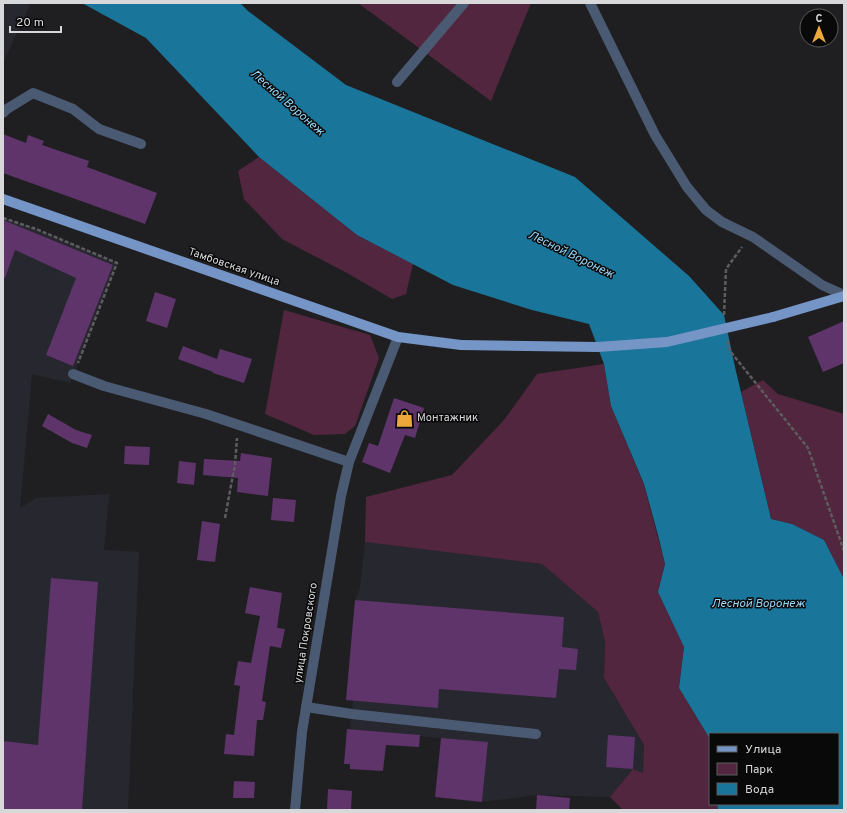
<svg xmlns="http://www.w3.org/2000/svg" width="847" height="813" font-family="Overpass,sans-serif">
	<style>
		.built { fill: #27272f }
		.green { fill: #52263e }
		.water { fill: #1a759a }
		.building { fill: #5e346a }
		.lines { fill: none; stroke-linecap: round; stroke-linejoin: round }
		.path { stroke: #5d5d5f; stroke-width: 2.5; stroke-dasharray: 4 2; stroke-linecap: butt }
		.service { stroke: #4b5a73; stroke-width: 10 }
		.minor { stroke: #4b5a73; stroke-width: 10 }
		.primary { stroke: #7595c7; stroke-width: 10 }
		.primary-bridge { stroke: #7595c7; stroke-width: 10 }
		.labels { text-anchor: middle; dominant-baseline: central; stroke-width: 3; stroke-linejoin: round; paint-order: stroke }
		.street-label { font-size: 11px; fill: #d8d8da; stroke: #09090a }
		.poi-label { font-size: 11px; fill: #d8d8da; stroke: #09090a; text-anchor: start }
		.water-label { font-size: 12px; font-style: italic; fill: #99d7f7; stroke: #09090a }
	</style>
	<rect width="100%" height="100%" fill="#1f1f22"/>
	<!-- built -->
	<path class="built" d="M3,3H31L3,63Z
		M3,218L36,229L117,263L70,383L32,374L20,508L36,498L109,494L104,550L139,552L128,810H3Z
		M365,542L542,564L598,612L605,642L604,678L644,745L643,773L633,769L610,797L537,795L482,802L488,743L350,729L353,701L346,700L355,600L360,588Z"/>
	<!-- green -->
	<path class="green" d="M358,3H531L491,101Z
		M259,157L357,235L413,264L406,294L392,299L347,273L282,239L244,199L238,171Z
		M284,310L370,335L379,358L355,426L345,434L314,435L265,414Z
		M604,364L611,406L644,485L665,564L658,592L684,647L679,688L710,739V804H717L718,810H623L610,797L633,769L643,773L644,745L604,678L605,642L598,612L542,564L365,542L366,497L452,475L504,420L537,374Z
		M763,380L778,394L844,414V579L824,540L792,524L771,519L741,392Z"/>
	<!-- water -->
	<path class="water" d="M82,3H240L248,11L346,85L575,177L689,276L724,315L735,367L771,519L792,524L824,540L844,579V810H718L717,804H838V734H710V739L679,688L684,647L658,592L665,564L658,535L644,484L611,406L604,364L589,324L532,310L453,285L357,235L259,157L146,38Z"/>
	<!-- building -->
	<path class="building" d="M3,134L26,143L28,135L44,141L42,145L89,161L87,167L157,193L145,224L3,173Z
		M3,220L113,265L73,366L46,355L76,278L15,250L5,278L3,277Z
		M155,292L176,299L167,328L146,321Z
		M844,321V363L823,372L808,337Z
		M183,346L217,359L220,349L252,359L244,383L213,373V372L178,359Z
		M394,398L424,408L415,438L405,435L390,473L362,462L369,443L378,446Z
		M48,414L76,430L92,435L87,448L72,443L42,426Z
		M125,446L150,447L149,465L124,464Z
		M241,453L272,458L268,496L237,492L238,478L203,475L204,459L240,461Z
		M179,461L196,463L194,485L177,483Z
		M273,498L296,500L294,522L271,520Z
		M202,521L220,524L215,562L197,560Z
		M51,578L98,582L82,810H3V741L38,745Z
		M250,587L282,593L277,628L285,629L281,648L270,646L262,701L266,702L263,720H257L254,756L224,754L226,734L234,735L240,686L234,685L238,661L251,663L260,616L245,613Z
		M355,600L564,617L562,647L578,649L576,670L559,669L556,698L439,689L438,708L346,700Z
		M347,729L420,735L419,747L386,745L383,771L350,769V764H344Z
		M608,735L635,737L633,769L606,767Z
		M441,738L488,742L482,802L435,797Z
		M234,781L255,782L254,798H233Z
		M328,789L352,791L351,810H327Z
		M537,795L570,798L569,810H536Z"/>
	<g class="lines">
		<!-- path -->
		<path class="path" d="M3,218L36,229L117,263L78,363
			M724,315L726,269L742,247
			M728,341L730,351L808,448L844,551
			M225,518L235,464L237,438"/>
		<!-- service -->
		<path class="service" d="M397,82L464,3
			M3,113L7,109L33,93L73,109L99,129L141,144
			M306,707L352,714L536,734"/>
		<!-- minor -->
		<path class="minor" d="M590,3L655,135L687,187L706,210L722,222L753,237L822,285L844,295
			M73,374L104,386L206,414L349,462
			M295,810L302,732L341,496L349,462L398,337"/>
		<!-- primary -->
		<path class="primary" d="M3,199L398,337L461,345
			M773,317L844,296"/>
		<!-- primary-bridge -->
		<path class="primary-bridge" d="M461,345L598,347L667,342L773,317"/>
	</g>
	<!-- icons -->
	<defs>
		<symbol id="shop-bare" viewBox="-9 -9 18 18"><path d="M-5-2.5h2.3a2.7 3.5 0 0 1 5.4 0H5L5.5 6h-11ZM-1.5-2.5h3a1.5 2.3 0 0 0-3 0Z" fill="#eca93b" stroke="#09090a" stroke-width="2.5" paint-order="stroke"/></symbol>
	</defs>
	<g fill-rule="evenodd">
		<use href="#shop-bare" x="392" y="406" width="25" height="25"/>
	</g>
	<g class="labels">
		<!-- street labels -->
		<g class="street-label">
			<text transform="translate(234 267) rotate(19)">Тамбовская улица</text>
			<text transform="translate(306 633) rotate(-81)">улица Покровского</text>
		</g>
		<!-- poi labels -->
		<g class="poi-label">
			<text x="417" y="418">Монтажник</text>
		</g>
		<!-- water labels -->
		<g class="water-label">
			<text transform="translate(287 103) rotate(41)">Лесной Воронеж</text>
			<text transform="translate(571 255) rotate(26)">Лесной Воронеж</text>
			<text x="758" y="604">Лесной Воронеж</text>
		</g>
	</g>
	<!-- border -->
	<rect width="847" height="813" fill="none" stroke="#d8d8da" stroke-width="8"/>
	<!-- legend -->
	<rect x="709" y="733" width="130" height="72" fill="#09090a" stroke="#5c5c5d"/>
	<rect x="717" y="746" width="20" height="6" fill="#7595c7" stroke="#5c5c5d"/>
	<text x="745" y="753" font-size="12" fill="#d8d8da">Улица</text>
	<rect x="717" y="763" width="20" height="12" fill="#52263e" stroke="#5c5c5d"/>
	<text x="745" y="773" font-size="12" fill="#d8d8da">Парк</text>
	<rect x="717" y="783" width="20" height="12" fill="#1a759a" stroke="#5c5c5d"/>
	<text x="745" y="793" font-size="12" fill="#d8d8da">Вода</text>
	<!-- north arrow -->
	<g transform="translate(819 28)"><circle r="19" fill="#09090a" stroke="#5c5c5d"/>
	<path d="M0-3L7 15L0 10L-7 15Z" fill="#eca93b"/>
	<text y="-6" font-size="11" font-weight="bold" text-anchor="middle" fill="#d8d8da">С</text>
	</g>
	<!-- scale -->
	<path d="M10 26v6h51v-6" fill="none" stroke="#d8d8da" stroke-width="2"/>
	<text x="16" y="26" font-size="12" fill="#d8d8da" stroke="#09090a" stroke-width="3" paint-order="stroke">20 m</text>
</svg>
